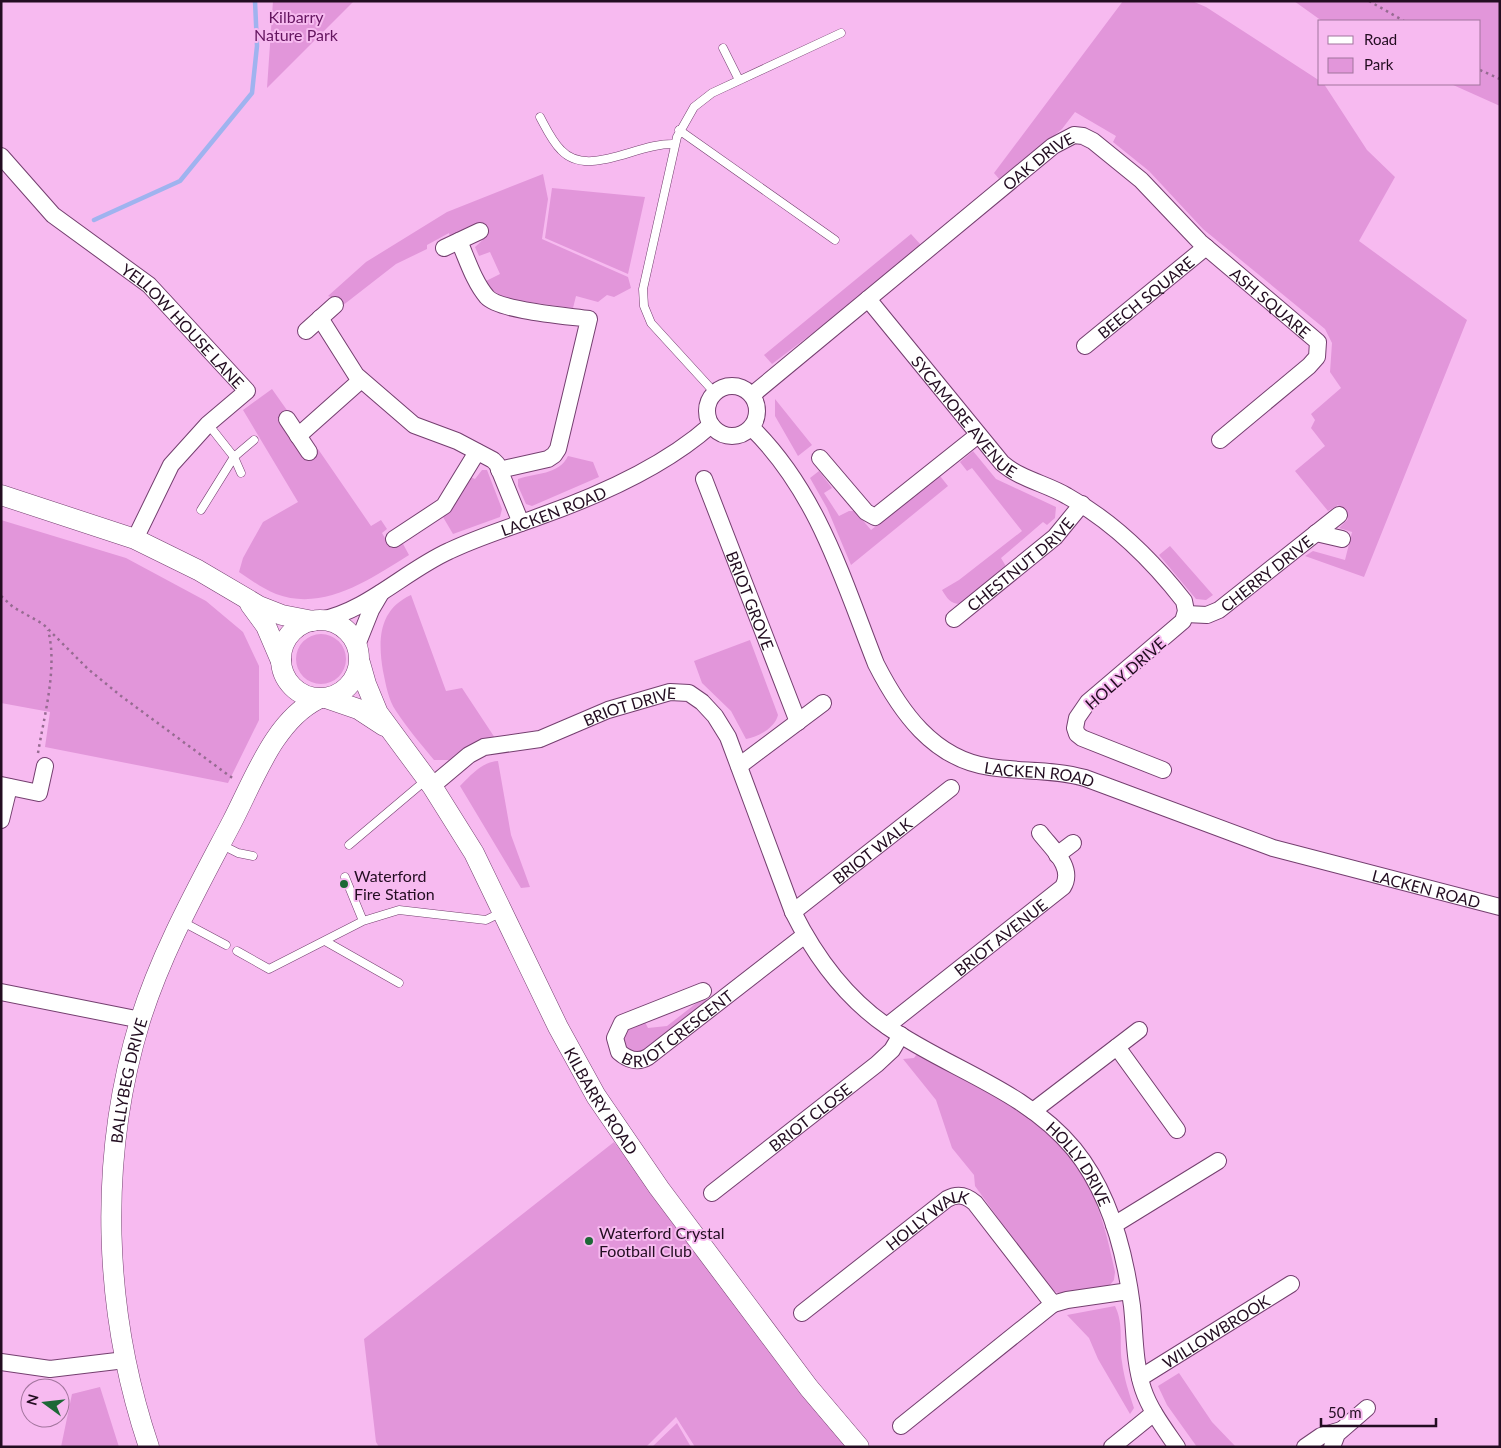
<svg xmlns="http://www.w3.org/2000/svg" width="1501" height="1448" font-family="Lato,sans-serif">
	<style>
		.green { fill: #e296da }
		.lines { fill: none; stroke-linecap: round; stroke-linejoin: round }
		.stream { stroke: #9fb3ef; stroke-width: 4.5 }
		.service-casing { stroke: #743f6f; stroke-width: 9 }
		.minor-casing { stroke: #743f6f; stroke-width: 18 }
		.tertiary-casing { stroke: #743f6f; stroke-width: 21 }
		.path { stroke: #966b91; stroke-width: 2.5; stroke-dasharray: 2.5 4; stroke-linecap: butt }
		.service { stroke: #fff; stroke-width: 8 }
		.minor { stroke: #fff; stroke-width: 16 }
		.tertiary { stroke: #fff; stroke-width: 20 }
		.poi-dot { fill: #1d6836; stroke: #f7baf0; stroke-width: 2 }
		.labels { text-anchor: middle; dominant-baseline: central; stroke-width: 4; stroke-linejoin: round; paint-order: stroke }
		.park-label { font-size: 16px; fill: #64145f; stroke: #f7baf0 }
		.street-label { font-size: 16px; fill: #230d21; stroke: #f7baf0 }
		.poi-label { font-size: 16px; fill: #230d21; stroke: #f7baf0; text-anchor: start }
	</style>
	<rect width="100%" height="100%" fill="#f7baf0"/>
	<!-- green -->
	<path class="green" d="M273,1H354L267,88Z
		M1123,1H1192L1206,7L1320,81V84H1324L1367,150L1395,177L1359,241L1467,320L1364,577L1305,556L1313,551L1345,560L1352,532L1339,528L1348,519L1338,505L1328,511L1295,471L1325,446L1311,428L1315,420L1311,414L1341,388L1330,372L1332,343L1325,329L1203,229L1149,171L1113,142L1116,136L1075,112L1062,129L1000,180L994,173Z
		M1294,1H1500V106L1451,84H1480V21H1322Z
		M543,174L548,199L542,239L628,277L631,288L614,297L607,295L598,302L576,296L573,308L506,299L489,288L486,281L500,274L490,252L479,256L475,247L486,237L479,223L450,237L449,233L427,245V249L396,264L342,306L334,298L328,296L366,262L447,212Z
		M552,188L645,197L628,274L545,238Z
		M911,234L921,245L826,323L772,364L764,355Z
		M272,389L289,413L278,421L303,458L318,449L371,526L381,520L387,529L382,533L391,548L402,542L409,555C370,579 324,612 276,594C263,589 251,580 239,572L243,558L263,522L298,502L243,410Z
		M775,399L812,445L798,456L775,416Z
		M973,451L996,479L1056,507L1055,518L1047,525L1043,522L1001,558L1007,568L961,604C950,604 947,598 942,590L959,580L1022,531L972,468L967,471L960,462Z
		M568,456L593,462L599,477L532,506L526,504L518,486V479C535,473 559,475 568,456Z
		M482,470H487L502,509L500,517L453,534L443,517L452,508L470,477L475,479Z
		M819,471L832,488L824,493L839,516L849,511H855L871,530L940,476L948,486L851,565L827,508L810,478Z
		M1,520L126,558L206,601L243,632L259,666V720L228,783L45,747L50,712L1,703Z
		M1170,546L1213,595L1206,600L1196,599L1159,555Z
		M411,595L446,691L462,688L495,738L463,749L449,760H434C421,744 407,728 396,711C388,699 386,685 383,671C378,641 378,610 411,595Z
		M296 659a25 25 0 1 1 50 0a25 25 0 1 1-50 0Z
		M750,640L778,715C775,728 758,737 746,739L731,711L702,683L694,661Z
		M498,761L511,835L530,887L521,888L460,786C471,775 482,762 498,761Z
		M703,998L707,1000L706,1004L641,1053L626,1050L622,1034L627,1027L644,1020L648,1028L667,1026Z
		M917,1054C975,1086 1050,1118 1084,1178C1101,1207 1108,1240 1115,1272L1114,1280L1109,1286L1060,1294L1048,1288L975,1186L974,1175L952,1148L936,1100L903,1059L914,1058Z
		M614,1142L847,1447H695L676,1417L646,1447H379L376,1442L364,1339Z
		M1115,1306C1124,1324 1119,1343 1122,1362C1124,1378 1129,1393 1134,1408L1130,1414L1098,1359L1089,1338L1067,1315Z
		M1179,1373L1212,1422L1236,1447H1197L1167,1405L1158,1386Z
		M100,1387L119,1447H61L72,1394Z
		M677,1423L691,1447H652Z"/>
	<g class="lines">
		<!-- stream -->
		<path class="stream" d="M94,220L180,181L252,93L257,46L255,1"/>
		<defs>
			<path id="service" d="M723,48L739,80
				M540,117C546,128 552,141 561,150C588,179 638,142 675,144
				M679,130L835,240
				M715,393L651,323L644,306L643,289L677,137L694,107L712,93L841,33
				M208,424L234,457L241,473
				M201,510L234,457L254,440
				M220,844L238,853L253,856
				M349,845L426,780
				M345,877L363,921
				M181,921L226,945
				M325,941L399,983
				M237,951L269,969L363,921L399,910L486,920L502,912"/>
			<g id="minor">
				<path id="s1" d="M1,156L53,215L149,285L247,391L208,424L171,465L135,539"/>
				<path d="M459,241C467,259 474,282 487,297C500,311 568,316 589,319L558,449L554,455L548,459L499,470"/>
				<path d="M444,248L480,231"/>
				<path id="s2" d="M868,299L1002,463C1020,479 1047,484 1067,496C1112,521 1152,560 1184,601L1186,611L1183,621L1088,702L1077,718L1075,728L1077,734L1082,738L1163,770"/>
				<path d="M320,318L356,375L414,425L457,441L493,460L497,464L521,523"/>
				<path d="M306,331L335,305"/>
				<path id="s3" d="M1085,346L1206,247"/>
				<circle cx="732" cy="411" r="25"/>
				<path id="s4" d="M752,395L1053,146L1074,135L1083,136L1093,141L1141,180L1200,242L1318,342L1317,357L1309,366L1220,440"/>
				<path d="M287,419L309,452"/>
				<path id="s5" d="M752,428C818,493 843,580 876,664C900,711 933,759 990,767C1022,772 1053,769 1085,778L1273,848L1500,907"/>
				<path d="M298,436L361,380"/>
				<path d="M820,458L866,512L875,517L978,435"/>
				<path id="s6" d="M704,479L798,722"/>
				<path d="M1316,533L1342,539"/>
				<path d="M394,539L444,506L477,452"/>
				<path id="s7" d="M1186,614L1207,615L1219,610L1339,515"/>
				<path id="s8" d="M954,619L1055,537L1082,504"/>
				<path id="s9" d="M320,620C367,611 405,571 449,551C478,537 508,528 538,517C595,497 665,466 711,425"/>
				<path d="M357,645L371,610L381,593"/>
				<path d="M739,766L823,703"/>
				<path d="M1,785L39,793L45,766"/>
				<path id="s10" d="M432,786L469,755L484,747L540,739L608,710L670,692L689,693L702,702L715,716L728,737L793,912C815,956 847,999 888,1027C949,1069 1025,1090 1074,1149C1109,1192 1125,1252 1132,1306C1135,1334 1134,1362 1143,1389C1150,1410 1164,1428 1177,1447"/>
				<path d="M1,820L9,787"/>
				<path d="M1057,855L1073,843"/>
				<path id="s11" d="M793,912L951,788"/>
				<path id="s12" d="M703,991L622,1023L615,1038L619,1052C628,1060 638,1063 648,1057L805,935"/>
				<path d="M1,992L141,1020"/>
				<path id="s13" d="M887,1026L1063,887C1075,867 1051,848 1040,833"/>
				<path d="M1117,1047L1177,1130"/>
				<path d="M1033,1111L1139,1030"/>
				<path id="s14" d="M712,1193L877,1064L892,1050L901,1035"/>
				<path d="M1114,1225L1218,1161"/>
				<path id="s15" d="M802,1313L947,1199C958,1193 966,1195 975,1203L1053,1304L1067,1300L1129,1291"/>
				<path d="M1,1362L50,1369L125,1360"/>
				<path id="s16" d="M1140,1378L1291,1284"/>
				<path d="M901,1426L1053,1304"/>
				<path d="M1112,1447L1154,1413"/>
				<path d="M1305,1447L1321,1436L1341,1430"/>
				<path d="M1332,1447L1337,1434L1367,1408"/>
			</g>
			<g id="tertiary">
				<path d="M1,495L135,539L198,570L259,606L282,615L313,621"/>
				<path d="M250,604L266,626L281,661"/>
				<circle cx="320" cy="659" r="39"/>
				<path id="s17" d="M360,663L366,684L378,713L432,786L474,853L558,1027L596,1096L659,1188L809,1388L859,1447"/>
				<path d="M326,698L358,709L384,726"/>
				<path id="s18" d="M149,1447C103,1311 98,1159 140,1021C162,951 198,887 232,822C254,780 274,721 318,699"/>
			</g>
		</defs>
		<!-- service casing -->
		<use href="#service" class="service-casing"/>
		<!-- minor casing -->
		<use href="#minor" class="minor-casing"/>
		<!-- tertiary casing -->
		<use href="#tertiary" class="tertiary-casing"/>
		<!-- path -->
		<path class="path" d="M1369,1L1404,21
			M1480,70L1500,79
			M1,596L13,607L43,624L88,669L121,696L235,780
			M38,753C44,716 58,667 48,630"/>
		<!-- service -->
		<use href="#service" class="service"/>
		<!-- minor -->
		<use href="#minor" class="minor"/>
		<!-- tertiary -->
		<use href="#tertiary" class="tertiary"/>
	</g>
	<!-- markers -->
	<g class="poi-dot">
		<circle cx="344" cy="884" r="5"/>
		<circle cx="589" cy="1241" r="5"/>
	</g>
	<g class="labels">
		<!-- park labels -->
		<g class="park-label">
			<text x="296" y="16">Kilbarry<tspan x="296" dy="18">Nature Park</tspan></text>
		</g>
		<!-- street labels -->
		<g class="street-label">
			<text stroke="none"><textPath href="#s4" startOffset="370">OAK DRIVE</textPath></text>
			<text stroke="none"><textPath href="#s3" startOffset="78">BEECH SQUARE</textPath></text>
			<text stroke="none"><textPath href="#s4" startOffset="675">ASH SQUARE</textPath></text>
			<text stroke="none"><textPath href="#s1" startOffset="250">YELLOW HOUSE LANE</textPath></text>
			<text stroke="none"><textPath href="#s2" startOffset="152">SYCAMORE AVENUE</textPath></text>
			<text stroke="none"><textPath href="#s9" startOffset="259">LACKEN ROAD</textPath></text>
			<text stroke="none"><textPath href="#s8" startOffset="86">CHESTNUT DRIVE</textPath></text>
			<text stroke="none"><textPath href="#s7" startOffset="94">CHERRY DRIVE</textPath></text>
			<text stroke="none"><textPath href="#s6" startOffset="130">BRIOT GROVE</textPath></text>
			<text transform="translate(1125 673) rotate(-41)">HOLLY DRIVE</text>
			<text stroke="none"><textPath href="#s10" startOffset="218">BRIOT DRIVE</textPath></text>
			<text stroke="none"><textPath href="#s5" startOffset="479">LACKEN ROAD</textPath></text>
			<text stroke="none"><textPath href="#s11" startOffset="100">BRIOT WALK</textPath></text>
			<text stroke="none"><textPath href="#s5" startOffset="884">LACKEN ROAD</textPath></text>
			<text stroke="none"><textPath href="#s13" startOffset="144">BRIOT AVENUE</textPath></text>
			<text stroke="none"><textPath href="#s12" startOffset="189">BRIOT CRESCENT</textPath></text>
			<text stroke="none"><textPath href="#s18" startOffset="372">BALLYBEG DRIVE</textPath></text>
			<text stroke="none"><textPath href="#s17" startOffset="502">KILBARRY ROAD</textPath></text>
			<text stroke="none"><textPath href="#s14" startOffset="124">BRIOT CLOSE</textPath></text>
			<text stroke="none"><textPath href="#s10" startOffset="915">HOLLY DRIVE</textPath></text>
			<text stroke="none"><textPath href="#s15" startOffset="158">HOLLY WALK</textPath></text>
			<text stroke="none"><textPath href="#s16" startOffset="89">WILLOWBROOK</textPath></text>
		</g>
		<!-- poi labels -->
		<g class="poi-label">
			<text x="354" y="875">Waterford<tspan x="354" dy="18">Fire Station</tspan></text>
			<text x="599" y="1232">Waterford Crystal<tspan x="599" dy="18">Football Club</tspan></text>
		</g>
	</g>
	<!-- border -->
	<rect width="1501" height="1448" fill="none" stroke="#230d21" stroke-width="5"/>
	<!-- legend -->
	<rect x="1318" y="20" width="162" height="65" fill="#f7baf0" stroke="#a2759d"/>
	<rect x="1328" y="36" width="25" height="8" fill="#ffffff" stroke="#a2759d"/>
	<text x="1364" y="45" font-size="15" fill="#230d21">Road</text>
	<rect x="1328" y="58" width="25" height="15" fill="#e296da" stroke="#a2759d"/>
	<text x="1364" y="70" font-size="15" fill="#230d21">Park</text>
	<!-- north arrow -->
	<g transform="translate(45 1403) rotate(285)"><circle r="24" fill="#f7baf0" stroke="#a2759d"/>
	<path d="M0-4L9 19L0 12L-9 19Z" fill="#1d6836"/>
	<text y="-8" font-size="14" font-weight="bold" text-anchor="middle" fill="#230d21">N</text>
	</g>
	<!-- scale -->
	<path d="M1321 1418v8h115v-8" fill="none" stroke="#230d21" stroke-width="2.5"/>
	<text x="1328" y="1418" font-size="15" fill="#230d21" stroke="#f7baf0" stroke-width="4" paint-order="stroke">50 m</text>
</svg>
